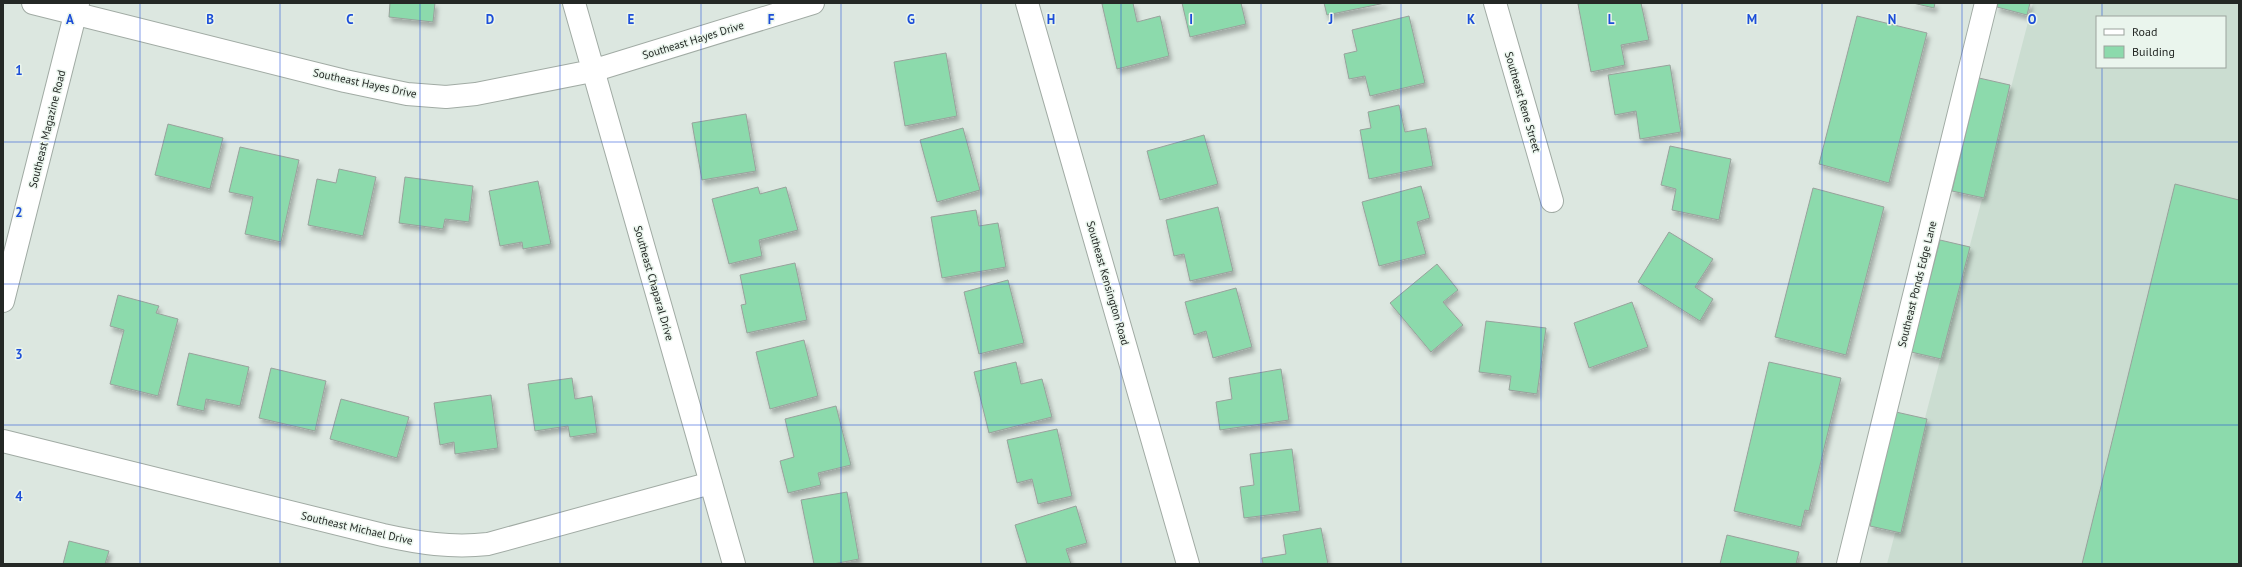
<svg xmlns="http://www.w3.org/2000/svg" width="2242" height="567" font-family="'PT Sans',sans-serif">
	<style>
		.built { fill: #cbddd1; fill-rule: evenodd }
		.building { fill: #8cdaac; stroke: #98a29c; filter: url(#shadow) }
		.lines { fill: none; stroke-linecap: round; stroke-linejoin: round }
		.minor-casing { stroke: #a1aba4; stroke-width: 24 }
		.tertiary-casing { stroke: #a1aba4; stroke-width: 24 }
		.minor { stroke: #fff; stroke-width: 22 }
		.tertiary { stroke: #fff; stroke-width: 22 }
		.grid { fill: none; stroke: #1d4ed8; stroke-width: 1; stroke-opacity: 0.55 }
		.labels { text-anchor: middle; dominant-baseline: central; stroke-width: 3; stroke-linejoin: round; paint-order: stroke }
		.street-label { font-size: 11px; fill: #242825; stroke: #eaf5ed }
		.grid-label { font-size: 13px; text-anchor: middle; font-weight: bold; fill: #1d4ed8; stroke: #eaf5ed; stroke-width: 3; stroke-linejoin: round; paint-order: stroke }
	</style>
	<defs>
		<filter id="shadow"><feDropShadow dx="2.5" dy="4.5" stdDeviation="2" flood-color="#0004"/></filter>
	</defs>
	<rect width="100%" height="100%" fill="#dce7e0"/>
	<!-- built -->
	<path class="built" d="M2033,3H2239V564H1887ZM2097,17H2225V67H2097Z"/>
	<!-- building -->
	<path class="building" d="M390,3H435L433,22L389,17Z
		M1106,3H1133L1137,22L1160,16L1169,56L1117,69L1102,4Z
		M1182,3H1241L1246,24L1190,37Z
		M1324,3H1385L1327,15Z
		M1583,3H1641L1649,40L1621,45L1625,65L1591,72L1578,4Z
		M1913,3H1935L1934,8Z
		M1998,3H2030L2027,15L1997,7Z
		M1409,16L1425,83L1370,96L1365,76L1349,79L1344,54L1357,51L1352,30Z
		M1857,16L1927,33L1889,183L1819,164Z
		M946,53L957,116L905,126L894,62Z
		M1670,65L1681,132L1640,139L1636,111L1615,115L1608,75Z
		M1979,78L2010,85L1984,198L1952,191Z
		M1399,105L1405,132L1426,128L1433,166L1369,179L1360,130L1371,128L1368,112Z
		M746,114L756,171L702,180L692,123Z
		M168,124L223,138L210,189L155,175Z
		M963,128L980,190L937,202L920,140Z
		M1204,135L1218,184L1160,200L1147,151Z
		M1670,146L1731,159L1719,220L1672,210L1676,189L1661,185Z
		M240,147L299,160L281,242L245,234L253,197L229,192Z
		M339,169L376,177L363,236L308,225L317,179L336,183Z
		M405,177L473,186L469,222L445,219L443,229L399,223Z
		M538,181L551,244L523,249L522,242L500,246L489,191Z
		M2175,184L2239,200V564H2082Z
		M1421,186L1430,218L1417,222L1426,254L1379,266L1362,202Z
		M758,187L760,194L786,187L798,230L759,240L762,256L729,264L712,199Z
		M1813,188L1884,207L1846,355L1775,337Z
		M1218,207L1233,271L1190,281L1184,254L1174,256L1166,220Z
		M976,210L979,226L998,223L1006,267L942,278L931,217Z
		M1669,232L1713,259L1695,287L1713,299L1700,321L1638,282Z
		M1940,240L1970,247L1941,359L1911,352Z
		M795,263L807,320L747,333L741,305L746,304L740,275Z
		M1437,264L1458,290L1443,302L1463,325L1431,352L1390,303Z
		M1008,280L1024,343L979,354L964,292Z
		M1236,288L1252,347L1213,358L1206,331L1194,335L1185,302Z
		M118,295L159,306L156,313L178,319L158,396L110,384L124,330L110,326Z
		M1632,302L1648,347L1589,368L1574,323Z
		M1486,321L1546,328L1537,394L1509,390L1511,376L1479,372Z
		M804,340L818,396L770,409L756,352Z
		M189,353L249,367L240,406L206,399L204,411L177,405Z
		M1016,362L1021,384L1042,379L1052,417L989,433L974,372Z
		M1769,362L1841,378L1809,511L1805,510L1801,527L1734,511Z
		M271,368L326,381L315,431L259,418Z
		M1281,369L1289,420L1220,430L1216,402L1232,399L1229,378Z
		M572,378L575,399L592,396L597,433L570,437L568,426L535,431L528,384Z
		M491,395L498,448L455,454L454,442L440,445L434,403Z
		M341,399L409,417L397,458L330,439Z
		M836,406L851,465L818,473L821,485L788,493L780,461L794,457L785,419Z
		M1896,412L1927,419L1901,533L1870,526Z
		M1057,429L1072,496L1038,504L1032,479L1017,483L1007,440Z
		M1292,449L1300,511L1244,518L1240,487L1254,485L1250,454Z
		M847,492L859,559L833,564H814L801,500Z
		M1076,506L1087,543L1066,549L1071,564H1027L1015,525Z
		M1321,528L1328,564H1263L1262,558L1286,554L1283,535Z
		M1727,535L1799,552L1796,564H1720Z
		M69,541L109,551L105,564H63Z"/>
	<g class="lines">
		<defs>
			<path id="minor" d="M33,3L345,81L407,94L446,97L476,94L592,71L813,3
				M574,3L734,564
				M1027,3L1188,564
				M1495,3L1552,201
				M3,441L383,535C419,543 451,548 488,544L711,483
				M1848,564L1986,3"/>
			<path id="tertiary" d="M3,301L78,3"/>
		</defs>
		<!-- minor casing -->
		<use href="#minor" class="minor-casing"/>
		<!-- tertiary casing -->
		<use href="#tertiary" class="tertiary-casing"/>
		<!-- minor -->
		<use href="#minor" class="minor"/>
		<!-- tertiary -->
		<use href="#tertiary" class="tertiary"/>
	</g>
	<!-- grid -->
	<path class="grid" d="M140,3V564M280,3V564M420,3V564M560,3V564M701,3V564M841,3V564M981,3V564M1121,3V564M1261,3V564M1401,3V564M1541,3V564M1682,3V564M1822,3V564M1962,3V564M2102,3V17M2102,67V564M3,142H2239M3,284H2239M3,425H2239"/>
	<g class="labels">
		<!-- street labels -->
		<g class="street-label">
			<text transform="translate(693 40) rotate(-17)">Southeast Hayes Drive</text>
			<text transform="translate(365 83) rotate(12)">Southeast Hayes Drive</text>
			<text transform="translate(1523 102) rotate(74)">Southeast Rene Street</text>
			<text transform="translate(47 129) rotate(-76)">Southeast Magazine Road</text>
			<text transform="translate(654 283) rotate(74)">Southeast Chaparal Drive</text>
			<text transform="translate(1108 283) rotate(74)">Southeast Kensington Road</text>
			<text transform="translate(1917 284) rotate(-76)">Southeast Ponds Edge Lane</text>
			<text transform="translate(357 528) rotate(13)">Southeast Michael Drive</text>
		</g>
	</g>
	<g class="grid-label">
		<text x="70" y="24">A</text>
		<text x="210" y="24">B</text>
		<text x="350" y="24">C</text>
		<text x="490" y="24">D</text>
		<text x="631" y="24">E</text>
		<text x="771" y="24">F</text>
		<text x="911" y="24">G</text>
		<text x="1051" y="24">H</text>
		<text x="1191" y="24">I</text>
		<text x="1331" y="24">J</text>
		<text x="1471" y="24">K</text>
		<text x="1611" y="24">L</text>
		<text x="1752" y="24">M</text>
		<text x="1892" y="24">N</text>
		<text x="2032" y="24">O</text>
		<text x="19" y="75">1</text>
		<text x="19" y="217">2</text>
		<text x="19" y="359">3</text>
		<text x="19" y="501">4</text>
	</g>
	<!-- border -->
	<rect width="2242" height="567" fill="none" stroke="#242825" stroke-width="8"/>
	<!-- legend -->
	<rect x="2096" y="16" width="130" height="52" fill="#eaf5ed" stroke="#9ba39d"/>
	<rect x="2104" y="29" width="20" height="6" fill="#ffffff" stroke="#9ba39d"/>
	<text x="2132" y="36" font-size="12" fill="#242825">Road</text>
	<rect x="2104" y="46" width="20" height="12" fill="#8cdaac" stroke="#9ba39d"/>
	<text x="2132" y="56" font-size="12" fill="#242825">Building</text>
</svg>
